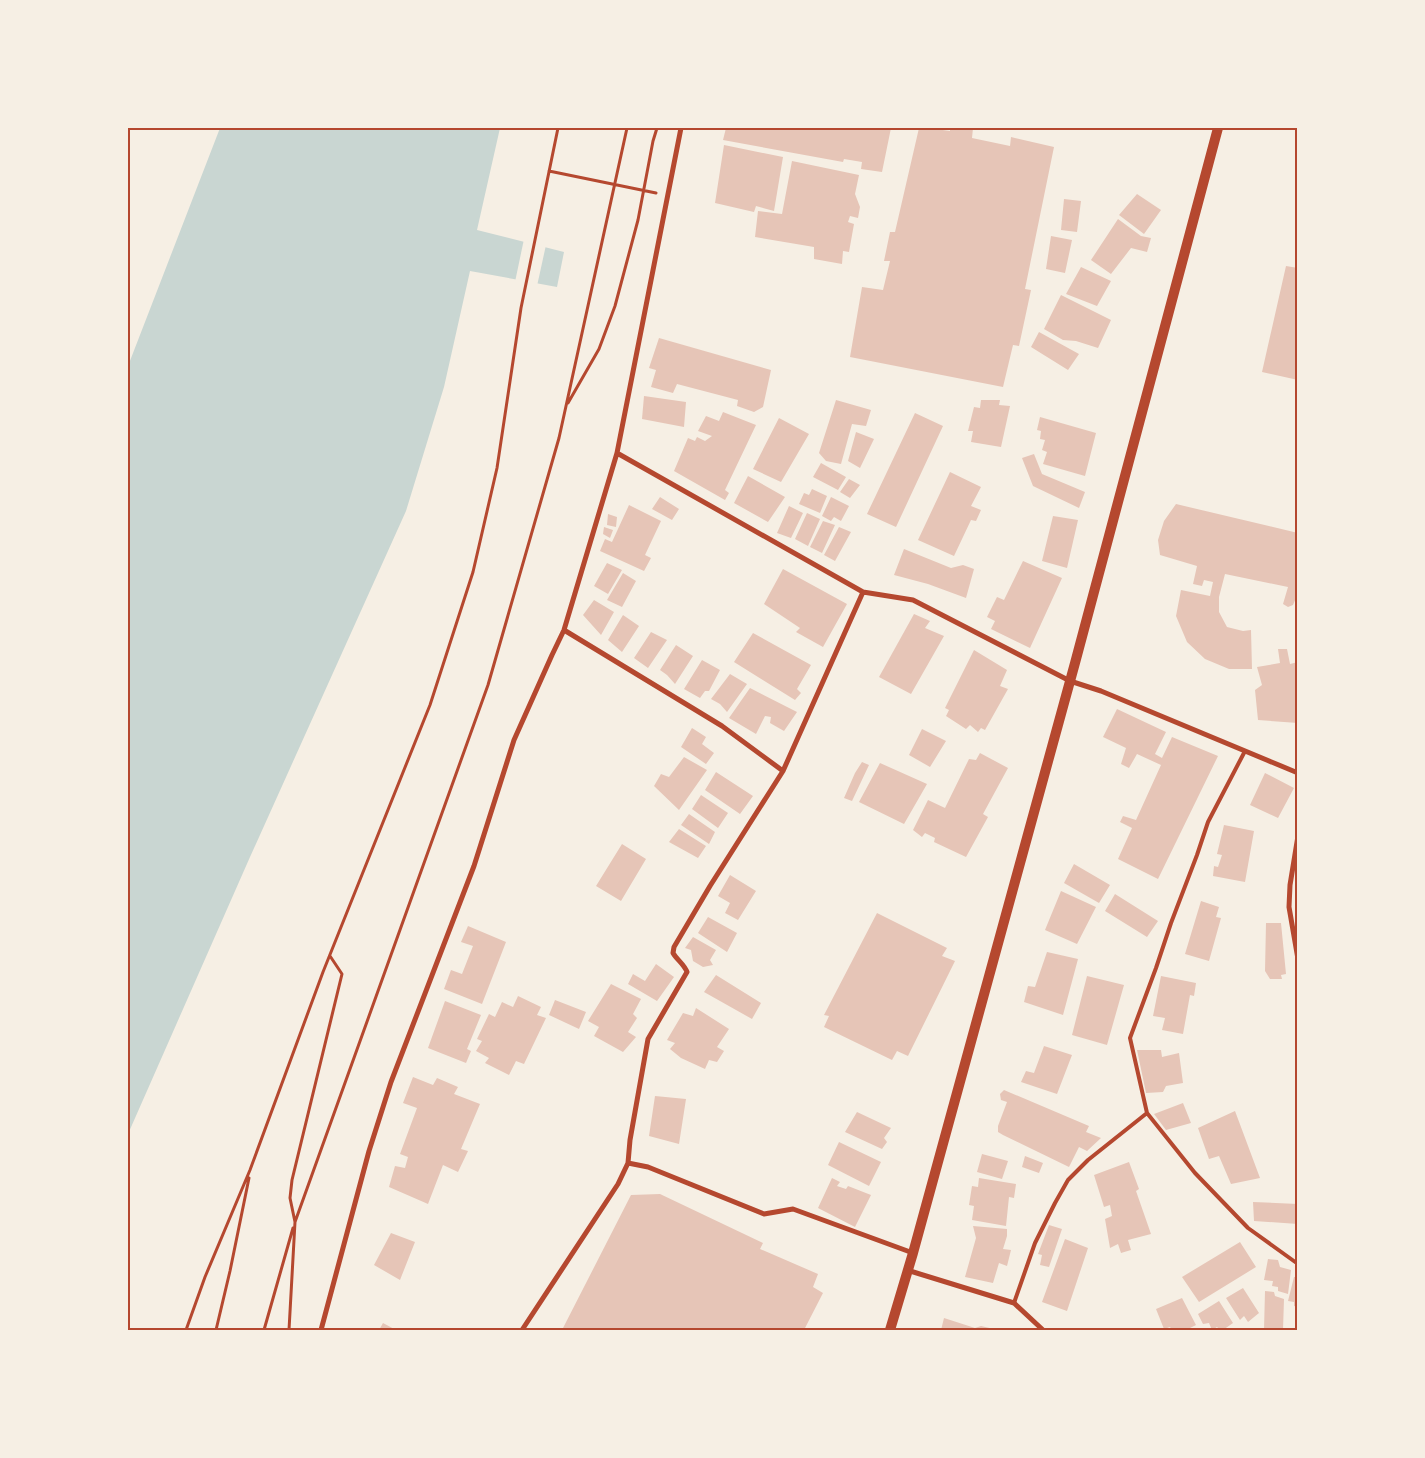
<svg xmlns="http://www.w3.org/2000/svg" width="1425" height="1458" font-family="Raleway,sans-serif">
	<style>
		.water { fill: #c9d6d2 }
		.pier { fill: #f6efe4 }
		.building { fill: #e6c5b7 }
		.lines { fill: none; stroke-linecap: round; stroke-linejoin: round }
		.path { stroke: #b5482f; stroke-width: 3 }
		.service { stroke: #b5482f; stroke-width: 4 }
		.minor { stroke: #b5482f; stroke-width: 5 }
		.secondary { stroke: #b5482f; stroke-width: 10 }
		.neatline { fill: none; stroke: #b5482f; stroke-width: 2 }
	</style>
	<rect width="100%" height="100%" fill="#f6efe4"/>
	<!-- water -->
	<path class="water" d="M220,128H500L477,230L564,252L557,287L470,271L444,387L406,511L250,857L128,1134V366Z"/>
	<!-- pier -->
	<path class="pier" d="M524,239L546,245L537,286L515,282Z"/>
	<!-- building -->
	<path class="building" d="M726,128H891L882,172L861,169L862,162L844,159L843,162L723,140Z
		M919,128H928L950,131V128H973L972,138L1010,146L1011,137L1054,147L1025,289L1031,290L1019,346L1013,345L1003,387L850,357L862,287L883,290L890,261H884L890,232H895Z
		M724,145L783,157L774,211L756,206L754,212L715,203Z
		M792,161L859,175L855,194L860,207L858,218L850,216L848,222L854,224L849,252L843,251L842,264L814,259V247L755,237L758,211L782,214Z
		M1137,194L1161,210L1144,234L1119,215Z
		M1064,199L1081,201L1077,232L1061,230Z
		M1118,219L1141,236L1151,238L1147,252L1131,248L1111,274L1091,260Z
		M1051,236L1072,240L1065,273L1046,269Z
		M1286,266L1298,268V380L1262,372Z
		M1081,267L1111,281L1097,306L1066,294Z
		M1061,295L1111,320L1098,348L1076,341L1063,340L1044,329Z
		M1039,332L1079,354L1068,370L1031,347Z
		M659,338L771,370L763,407L754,412L737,406L738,400L677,384L673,393L651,387L656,370L649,368Z
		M644,396L686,402L684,427L642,419Z
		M836,400L871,410L866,426L852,424L841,464L826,461L819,453Z
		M981,400H1000L999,405L1010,406L1001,447L971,442L973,431H968L974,407L980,408Z
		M723,412L756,425L725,490L729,493L725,500L674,471L688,438L695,441L697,437L705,441L712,436L698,431L706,416L719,421Z
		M915,413L943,426L896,527L867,514Z
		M1040,417L1096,433L1085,476L1043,464L1047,452L1042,450L1045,440L1040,439L1041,431L1037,430Z
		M779,418L809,434L781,482L753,469Z
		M856,432L874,439L860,468L848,461Z
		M1034,454L1042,474L1085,492L1079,508L1033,486L1022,458Z
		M821,463L846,477L838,490L813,477Z
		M950,472L981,487L971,506L981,510L976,521L971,520L954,556L918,540Z
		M748,476L785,497L768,522L734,503Z
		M849,479L860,485L850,498L840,492Z
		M812,489L827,496L820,513L799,504L804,493L809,495Z
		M660,497L679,509L672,520L652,509Z
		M831,497L849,506L841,521L834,517L831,521L822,516Z
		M1176,504L1298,533V593L1293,605L1288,607L1283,604L1288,587L1225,574L1219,597V612L1227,627L1243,631L1251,630L1252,669H1229L1205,659L1187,642L1176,616L1181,590L1210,596L1213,582L1204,580L1202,586L1193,584L1197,566L1160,555L1158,540L1164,521Z
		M629,505L661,521L645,555L651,558L644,571L600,551L605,539L612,542Z
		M789,506L803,513L791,538L777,533Z
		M807,513L820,519L808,546L795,539Z
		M608,514L617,517L616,527L607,525Z
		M1053,516L1078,520L1067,568L1042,561Z
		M823,521L835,525L822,553L810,547Z
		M604,527L613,530L610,538L603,534Z
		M839,527L851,532L835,561L824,555Z
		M904,549L951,568L963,565L974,569L966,598L928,584L894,575Z
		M1023,561L1062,578L1030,648L991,629L995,621L987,617L997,597L1004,600Z
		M607,563L622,570L608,594L594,586Z
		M783,569L847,604L823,647L796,632L800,628L764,604Z
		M623,573L636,581L622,607L607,600Z
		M594,600L614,612L601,635L583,615Z
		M914,614L930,621L925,628L944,636L911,694L879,677Z
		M623,615L639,626L622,652L608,640Z
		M651,632L667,640L648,668L634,658Z
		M753,633L811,665L797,689L801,693L795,700L734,662Z
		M676,645L693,656L675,684L667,675L660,670Z
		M1278,649H1287L1290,664L1298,662V723L1258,720L1255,690L1262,685L1257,667L1280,663Z
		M974,650L1007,670L1000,686L1008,689L985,730L981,728L978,732L970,725L966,729L946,716L949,710L945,708Z
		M702,660L720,670L709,691H705L700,698L684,689Z
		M730,674L747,684L727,712L720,704L711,699Z
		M750,688L797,712L784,731L770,723L771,717L765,716L756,734L729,718Z
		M1117,709L1166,732L1155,754L1162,758L1172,737L1218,756L1158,879L1118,859L1132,828L1120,822L1123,816L1136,820L1161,765L1137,754L1129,768L1121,764L1126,748L1103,737Z
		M692,728L706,737L702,744L714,753L706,764L681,747Z
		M922,729L946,741L930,767L909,755Z
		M980,753L1008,768L983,814L988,817L966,857L934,842L935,838L925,833L922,837L913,830L928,800L945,808L969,759L976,760Z
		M684,757L707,770L679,810L654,786L661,774L669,777Z
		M862,762L869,765L852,801L844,798L855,773Z
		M880,763L927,784L904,824L859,802Z
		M716,772L753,796L740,814L705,790Z
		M1265,773L1294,788L1278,818L1250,805Z
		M701,795L728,813L718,828L692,809Z
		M689,814L715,832L709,844L681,825Z
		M1224,825L1254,831L1245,882L1213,876L1214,866L1218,867L1222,855L1217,854Z
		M679,829L706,846L698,858L669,842Z
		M622,844L646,859L621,901L596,886Z
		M1074,864L1110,885L1099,903L1064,883Z
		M730,875L756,891L738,920L725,913L730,903L718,896Z
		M1061,891L1096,907L1077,944L1045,930Z
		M1115,894L1158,921L1147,937L1105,911Z
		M1201,901L1219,907L1216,917L1221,918L1209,961L1185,954Z
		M877,913L947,948L942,956L955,961L908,1056L897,1051L892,1060L824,1027L829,1016L824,1015Z
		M708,917L737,933L727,952L698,933Z
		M1266,923H1281L1286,974L1281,975L1282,979H1270L1265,971Z
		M468,926L506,942L482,1004L444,989L451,970L462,974L473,946L461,942Z
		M693,937L716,950L710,960L713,965L703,967L693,961L691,950L685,948Z
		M1047,952L1078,959L1063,1015L1024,1002L1028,986L1035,987Z
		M656,964L674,977L657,1001L628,984L633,974L645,981Z
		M716,975L761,1003L752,1019L704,992Z
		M1087,976L1124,985L1107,1045L1072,1035Z
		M1161,976L1196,983L1194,996L1190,995L1183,1034L1162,1030L1165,1018L1153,1016Z
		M611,984L641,999L633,1014L637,1018L628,1032L636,1037L623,1052L594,1036L599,1027L588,1021Z
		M518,996L541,1007L537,1015L546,1018L524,1064L516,1061L509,1075L485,1063L489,1058L476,1051L482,1041L477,1039L489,1014L495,1017L502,1002L513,1007Z
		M555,1000L586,1012L579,1029L549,1015Z
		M445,1001L481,1015L467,1049L471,1051L466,1063L428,1048Z
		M696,1008L729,1029L717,1047L724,1051L717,1062L709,1060L705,1069L681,1058L670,1049L675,1043L667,1040L683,1013L693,1016Z
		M1044,1046L1072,1055L1057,1094L1021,1082L1026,1071L1034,1073Z
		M1137,1050H1161L1162,1057L1179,1053L1183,1083L1166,1086L1163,1092L1146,1093Z
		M413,1077L433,1085L437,1078L458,1087L454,1094L480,1104L461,1149L468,1151L458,1172L443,1165L428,1204L389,1187L395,1166L405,1168L408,1157L400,1154L417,1108L403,1103Z
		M1004,1090L1089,1126L1086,1132L1101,1138L1087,1151L1079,1147L1069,1167L1003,1135L998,1132V1126L1007,1102L1001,1100L1000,1094Z
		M655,1096L686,1099L679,1144L649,1136Z
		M1183,1103L1191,1123L1166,1130L1154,1114Z
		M1235,1111L1260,1178L1231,1184L1219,1156L1209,1159L1198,1128Z
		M857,1112L891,1128L884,1138L887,1142L882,1149L845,1132Z
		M839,1142L881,1162L869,1186L828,1165Z
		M982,1154L1008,1161L1002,1179L977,1172Z
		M1025,1156L1043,1163L1039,1173L1022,1167Z
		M1129,1162L1139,1189L1136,1191L1151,1234L1128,1240L1131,1250L1121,1253L1118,1244L1110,1248L1105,1219L1112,1216L1110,1205L1104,1207L1094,1175Z
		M832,1178L840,1182L837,1186L846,1189L848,1186L871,1195L855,1227L818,1208Z
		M979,1178L1016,1184L1014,1198L1009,1197L1006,1226L972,1220L974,1206L969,1205L972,1186L978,1187Z
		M660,1194L763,1243L760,1249L818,1274L813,1287L823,1293L804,1330H562L631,1195Z
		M1253,1202L1298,1204V1224L1254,1221Z
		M1049,1225L1062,1229L1049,1267L1040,1265L1042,1255L1038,1254Z
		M973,1226L1007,1229V1236L1003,1249L1011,1250L1007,1266L999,1263L993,1283L965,1277L976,1238Z
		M391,1233L415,1242L400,1280L374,1265Z
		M1065,1239L1088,1248L1067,1311L1042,1302Z
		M1240,1242L1256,1267L1199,1302L1182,1277Z
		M1268,1259L1278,1260L1280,1267L1291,1270L1288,1294L1278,1291V1287L1272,1286L1273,1281L1264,1280Z
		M1294,1277H1298V1307L1294,1306V1302L1288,1301Z
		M1243,1288L1259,1313L1248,1322L1244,1316L1240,1320L1226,1298Z
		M1265,1291L1274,1292L1275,1296L1284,1299L1283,1330H1264Z
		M1182,1298L1196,1325L1186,1330H1172L1170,1327L1164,1329L1156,1309Z
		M1219,1301L1233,1323L1223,1330H1220L1217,1327L1212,1330L1209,1323L1203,1324L1198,1314Z
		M944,1318L975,1328L981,1326L998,1330H941Z
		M383,1323L396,1330H379Z"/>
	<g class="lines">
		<!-- path -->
		<path class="path" d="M549,171L656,193
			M568,403L599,349L615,306L638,220L653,141L657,128
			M295,1222L290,1198L292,1180L342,974L330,956
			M186,1330L205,1277L250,1170L323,972L430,705L473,572L497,468L521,308L558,128
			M216,1330L230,1271L249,1178
			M264,1330L293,1228
			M289,1330L295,1222L488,685L559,438L627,128"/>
		<!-- service -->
		<path class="service" d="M1245,751L1208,822L1197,855L1171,923L1156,968L1130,1038L1147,1113L1195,1173L1248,1228L1298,1264
			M1014,1303L1035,1243L1055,1203L1068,1180L1088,1160L1147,1113"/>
		<!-- minor -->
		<path class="minor" d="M617,453L863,592L913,600L1070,681L1101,691L1298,773
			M564,630L722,726L783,771
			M1298,836L1290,885L1289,907L1298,959
			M628,1163L630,1140L648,1039L687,972C684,964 677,960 673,953L674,947L710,886L783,771L863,592
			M907,1270L1014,1303L1043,1330
			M321,1330L369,1151L391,1082L474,866L514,740L552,655L564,630L617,453L681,128
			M522,1330L618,1184L628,1163L648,1167L764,1214L793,1209L913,1253"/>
		<!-- secondary -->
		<path class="secondary" d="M890,1330L913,1253L1075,663L1218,128"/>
	</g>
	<!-- border -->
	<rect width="1425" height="1458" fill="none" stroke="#f6efe4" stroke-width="258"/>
	<rect x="129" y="129" width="1167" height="1200" class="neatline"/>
</svg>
